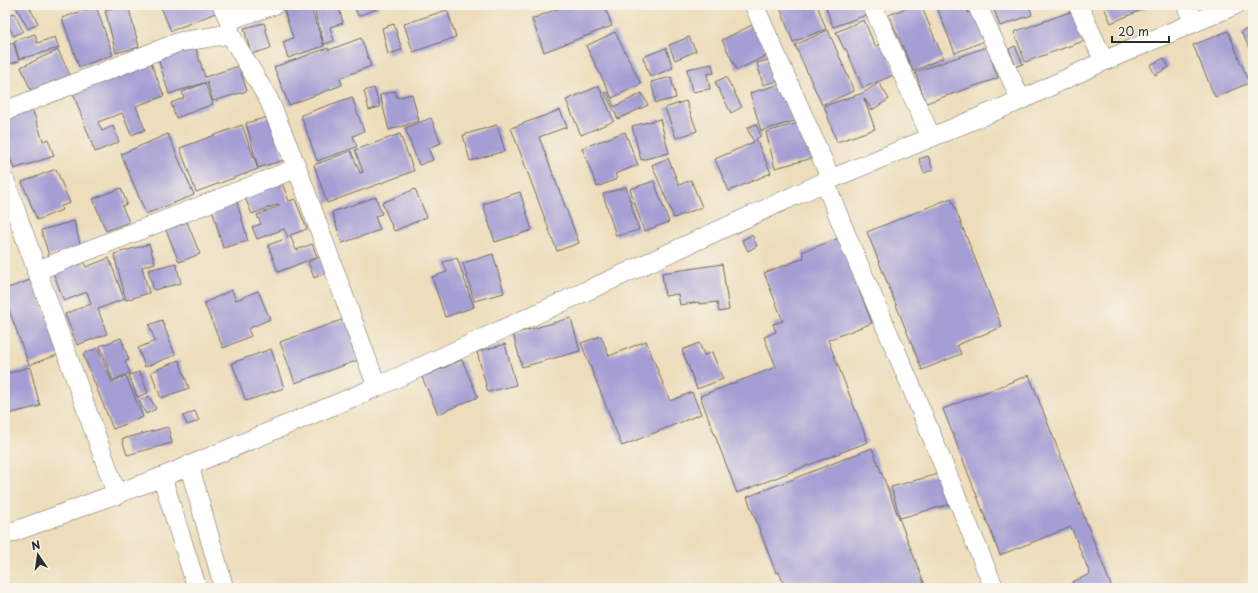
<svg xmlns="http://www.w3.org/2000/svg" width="1258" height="593" font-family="'Playpen Sans',sans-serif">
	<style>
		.building { fill: #a59ed4 }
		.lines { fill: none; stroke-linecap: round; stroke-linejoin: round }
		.minor-casing { stroke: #6f695d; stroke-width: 20 }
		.minor { stroke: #fff; stroke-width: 19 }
	</style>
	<rect width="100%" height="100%" fill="#f7f3e8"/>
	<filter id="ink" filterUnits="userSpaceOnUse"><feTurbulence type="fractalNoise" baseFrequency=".025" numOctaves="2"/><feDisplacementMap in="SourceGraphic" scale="8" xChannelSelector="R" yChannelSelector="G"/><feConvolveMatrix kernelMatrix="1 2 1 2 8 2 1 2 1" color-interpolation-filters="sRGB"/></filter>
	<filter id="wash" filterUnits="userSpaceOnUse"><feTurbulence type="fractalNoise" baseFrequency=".012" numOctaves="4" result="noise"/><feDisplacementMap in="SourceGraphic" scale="16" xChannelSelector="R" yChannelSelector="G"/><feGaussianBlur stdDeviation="0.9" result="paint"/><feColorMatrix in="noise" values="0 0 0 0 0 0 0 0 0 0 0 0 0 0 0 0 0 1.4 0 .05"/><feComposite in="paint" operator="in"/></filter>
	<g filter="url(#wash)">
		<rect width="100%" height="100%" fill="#edddbb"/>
		<g id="blocks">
			<!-- building -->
			<path class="building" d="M15,5H28L38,23L28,29Z
				M125,5H128L139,47L116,53L105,10Z
				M160,5H215L218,12L171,31Z
				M300,5H310L324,46L288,58L283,42L293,38L284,10Z
				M313,5H338L343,23L330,27L334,41L324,44Z
				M354,5H378L379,8L358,16Z
				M561,5H604L612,26L544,52L532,19L562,7Z
				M779,5H817L826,29L793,42Z
				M825,5H865L869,14L833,27Z
				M913,5H921L943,58L913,71L889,15Z
				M936,5H965L968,13L974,10L987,40L955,53Z
				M992,5H1029L1032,15L1000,26Z
				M1103,5H1153L1111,23Z
				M96,6L113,55L79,67L62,18Z
				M1081,8L1092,38L1025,62L1014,32Z
				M447,10L456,37L413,52L404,24Z
				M14,13L23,31L14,36L5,19V17Z
				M864,20L875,46L883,43L896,74L863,88L846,49H844L836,32Z
				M264,23L271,48L251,54L244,28Z
				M394,24L402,50L388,54L382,28Z
				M752,25L768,55L737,70L722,40Z
				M1253,26V54L1241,32Z
				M828,30L854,91L822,105L795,45Z
				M1228,31L1249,83L1215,97L1193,45Z
				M615,32L641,84L612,98L586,46Z
				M35,34L37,43L55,37L59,48L19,59L14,41Z
				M689,37L696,51L675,60L669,45Z
				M361,38L371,66L340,78L342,85L289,105L274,67L328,48L329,50Z
				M13,43L19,61L7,65L5,60V46Z
				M194,43L205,77L239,66L247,91L213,101L207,82L169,94L157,55Z
				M1015,46L1023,64L1016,66L1009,49Z
				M987,47L998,78L926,103L915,72Z
				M666,48L673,68L650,77L643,57Z
				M58,50L70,75L32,93L21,67Z
				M1164,58L1169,67L1155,75L1150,65Z
				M772,59L778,81L763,85L757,63Z
				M151,63L164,96L136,106L145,130L131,135L122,113L98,122L102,131L113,126L119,142L95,152L73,93Z
				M712,64L714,73L707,74L710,89L692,92L687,69Z
				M671,77L676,98L656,103L651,82Z
				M726,77L742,107L731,113L715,82Z
				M205,83L213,104L176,118L171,103L184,98L182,92Z
				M784,83L795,121L761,131L750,93Z
				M879,83L889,99L872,110L864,98L875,129L837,142L824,106L863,93Z
				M599,86L614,121L581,135L566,100Z
				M374,88L380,107L369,110L364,91Z
				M395,91L397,98L412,94L419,121L389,130L380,95Z
				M607,92L614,107L642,93L648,105L618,119L605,93Z
				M352,97L364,131L353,136L357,147L317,161L301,115Z
				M686,101L697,131L676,138L665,108Z
				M32,108L43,141L48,139L54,156L14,169L5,143V117Z
				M560,110L567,127L539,137L579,243L557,251L511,128Z
				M272,116L284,160L258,168L246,123Z
				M431,118L441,143L428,148L433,160L419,165L405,128Z
				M660,119L669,153L641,160L632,126Z
				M803,122L813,158L775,168L766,132Z
				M756,124L761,136L756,139L771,173L729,191L715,159L754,142L747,128Z
				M242,125L258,169L196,192L180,148Z
				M497,125L505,151L470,161L463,135Z
				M625,132L638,165L615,174L617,179L597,187L582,148Z
				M168,134L194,195L146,214L121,154Z
				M400,134L414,171L327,203L314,165L351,151L360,173L363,172L355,150Z
				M928,156L933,170L924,173L919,159Z
				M668,158L679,185L691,180L702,207L674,218L652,165Z
				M56,169L70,203L61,206L62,210L37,220L22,182Z
				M280,178L289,201L295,199L307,229L290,235L296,250L312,244L317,257L278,272L268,245L288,238L284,229L257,239L252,227L261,224L257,215L279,206V204L252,214L243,193Z
				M654,181L669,222L644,231L630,189Z
				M626,187L639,230L616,236L603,194Z
				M121,188L127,204L122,206L129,222L106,231L93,199Z
				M415,189L427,217L394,231L382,203Z
				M520,192L532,230L495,242L483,204Z
				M376,197L382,214L375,216L380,230L342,243L332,212Z
				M951,198L1002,327L957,345L961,354L922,370L867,232Z
				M237,202L248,241L223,248L212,209Z
				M74,221L81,247L49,256L41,230Z
				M187,222L200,254L179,262L166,230Z
				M752,235L757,246L748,251L742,240Z
				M839,238L872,323L828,340L868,442L737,493L700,396L776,367L764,337L776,332L773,324L783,321L764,273L804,258L802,252Z
				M149,244L155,263L142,267L149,293L126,300L114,254Z
				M493,254L504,293L474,301L463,263Z
				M320,257L326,273L314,278L308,262Z
				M109,258L124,299L98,309L107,334L77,345L65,314L91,304L87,292L64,301L53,272L83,260L86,267Z
				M457,258L474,307L445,317L432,277L447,272L443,262Z
				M176,263L181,283L154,290L148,270Z
				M722,264L729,310L719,312L717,302L699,304V302L680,305L678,294L665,296L662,273Z
				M33,279L60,354L29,365L5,299V289Z
				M232,290L236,300L258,291L270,319L248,329L251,336L223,348L204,303Z
				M350,317L364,358L295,383L280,342Z
				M571,318L580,351L522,367L513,334Z
				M162,320L175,355L145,367L138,348L155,341L149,325Z
				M601,336L609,356L646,341L670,401L692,392L701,414L622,446L581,343Z
				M121,338L129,360L125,361L130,373L113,380L100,346Z
				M699,343L704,355L712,352L723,379L697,389L682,350Z
				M505,344L516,385L488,392L477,352Z
				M98,348L112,382L126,376L143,417L113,429L83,354Z
				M271,349L284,388L246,401L232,363Z
				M179,360L189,388L161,398L151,372Z
				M462,360L478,397L438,414L422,377Z
				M30,367L40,406L8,414L5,403V374Z
				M140,372L148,393L137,397L129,375Z
				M1029,375L1112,588H1074L1072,582L1090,574L1071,527L1000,555L943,409Z
				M149,396L156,409L146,414L139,401Z
				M195,411L199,421L187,425L183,416Z
				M168,427L172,443L127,455L122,439Z
				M872,448L926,588H785L779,572L776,573L747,497Z
				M942,473L951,504L900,518L891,487Z"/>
		</g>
	</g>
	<g filter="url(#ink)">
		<use href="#blocks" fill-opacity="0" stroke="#6f695d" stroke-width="1"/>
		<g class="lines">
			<defs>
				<path id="minor" d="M222,5L229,20L230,34L269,100L297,168L377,387
					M754,5L831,179
					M872,5L931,137
					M977,5L1021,100
					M1078,5L1104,61
					M1186,5L1194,22
					M229,20L274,5
					M5,111L179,42L230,34
					M5,181L117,495
					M825,182L847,237L911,386L994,588
					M36,271L297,168
					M189,465L224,588
					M162,477L197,588
					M5,535L162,477L377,387L831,179L1021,100L1104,61L1235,5"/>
			</defs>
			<!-- minor casing -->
			<use href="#minor" class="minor-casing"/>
			<!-- minor -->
			<use href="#minor" class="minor"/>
		</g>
	</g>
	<!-- margin -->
	<rect width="1258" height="593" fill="none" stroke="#f7f3e8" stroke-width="20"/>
	<!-- north arrow -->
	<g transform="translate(38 555) rotate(347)" stroke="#f7f3e8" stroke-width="3" paint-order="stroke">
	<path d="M0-3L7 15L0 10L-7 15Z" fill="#2b2b2b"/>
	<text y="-6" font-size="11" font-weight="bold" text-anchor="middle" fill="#2b2b2b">N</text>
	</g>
	<!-- scale -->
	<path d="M1112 36v6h57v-6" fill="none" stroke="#2b2b2b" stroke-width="2"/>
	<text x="1118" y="36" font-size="12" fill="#2b2b2b" stroke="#f7f3e8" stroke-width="3" paint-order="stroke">20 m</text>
</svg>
